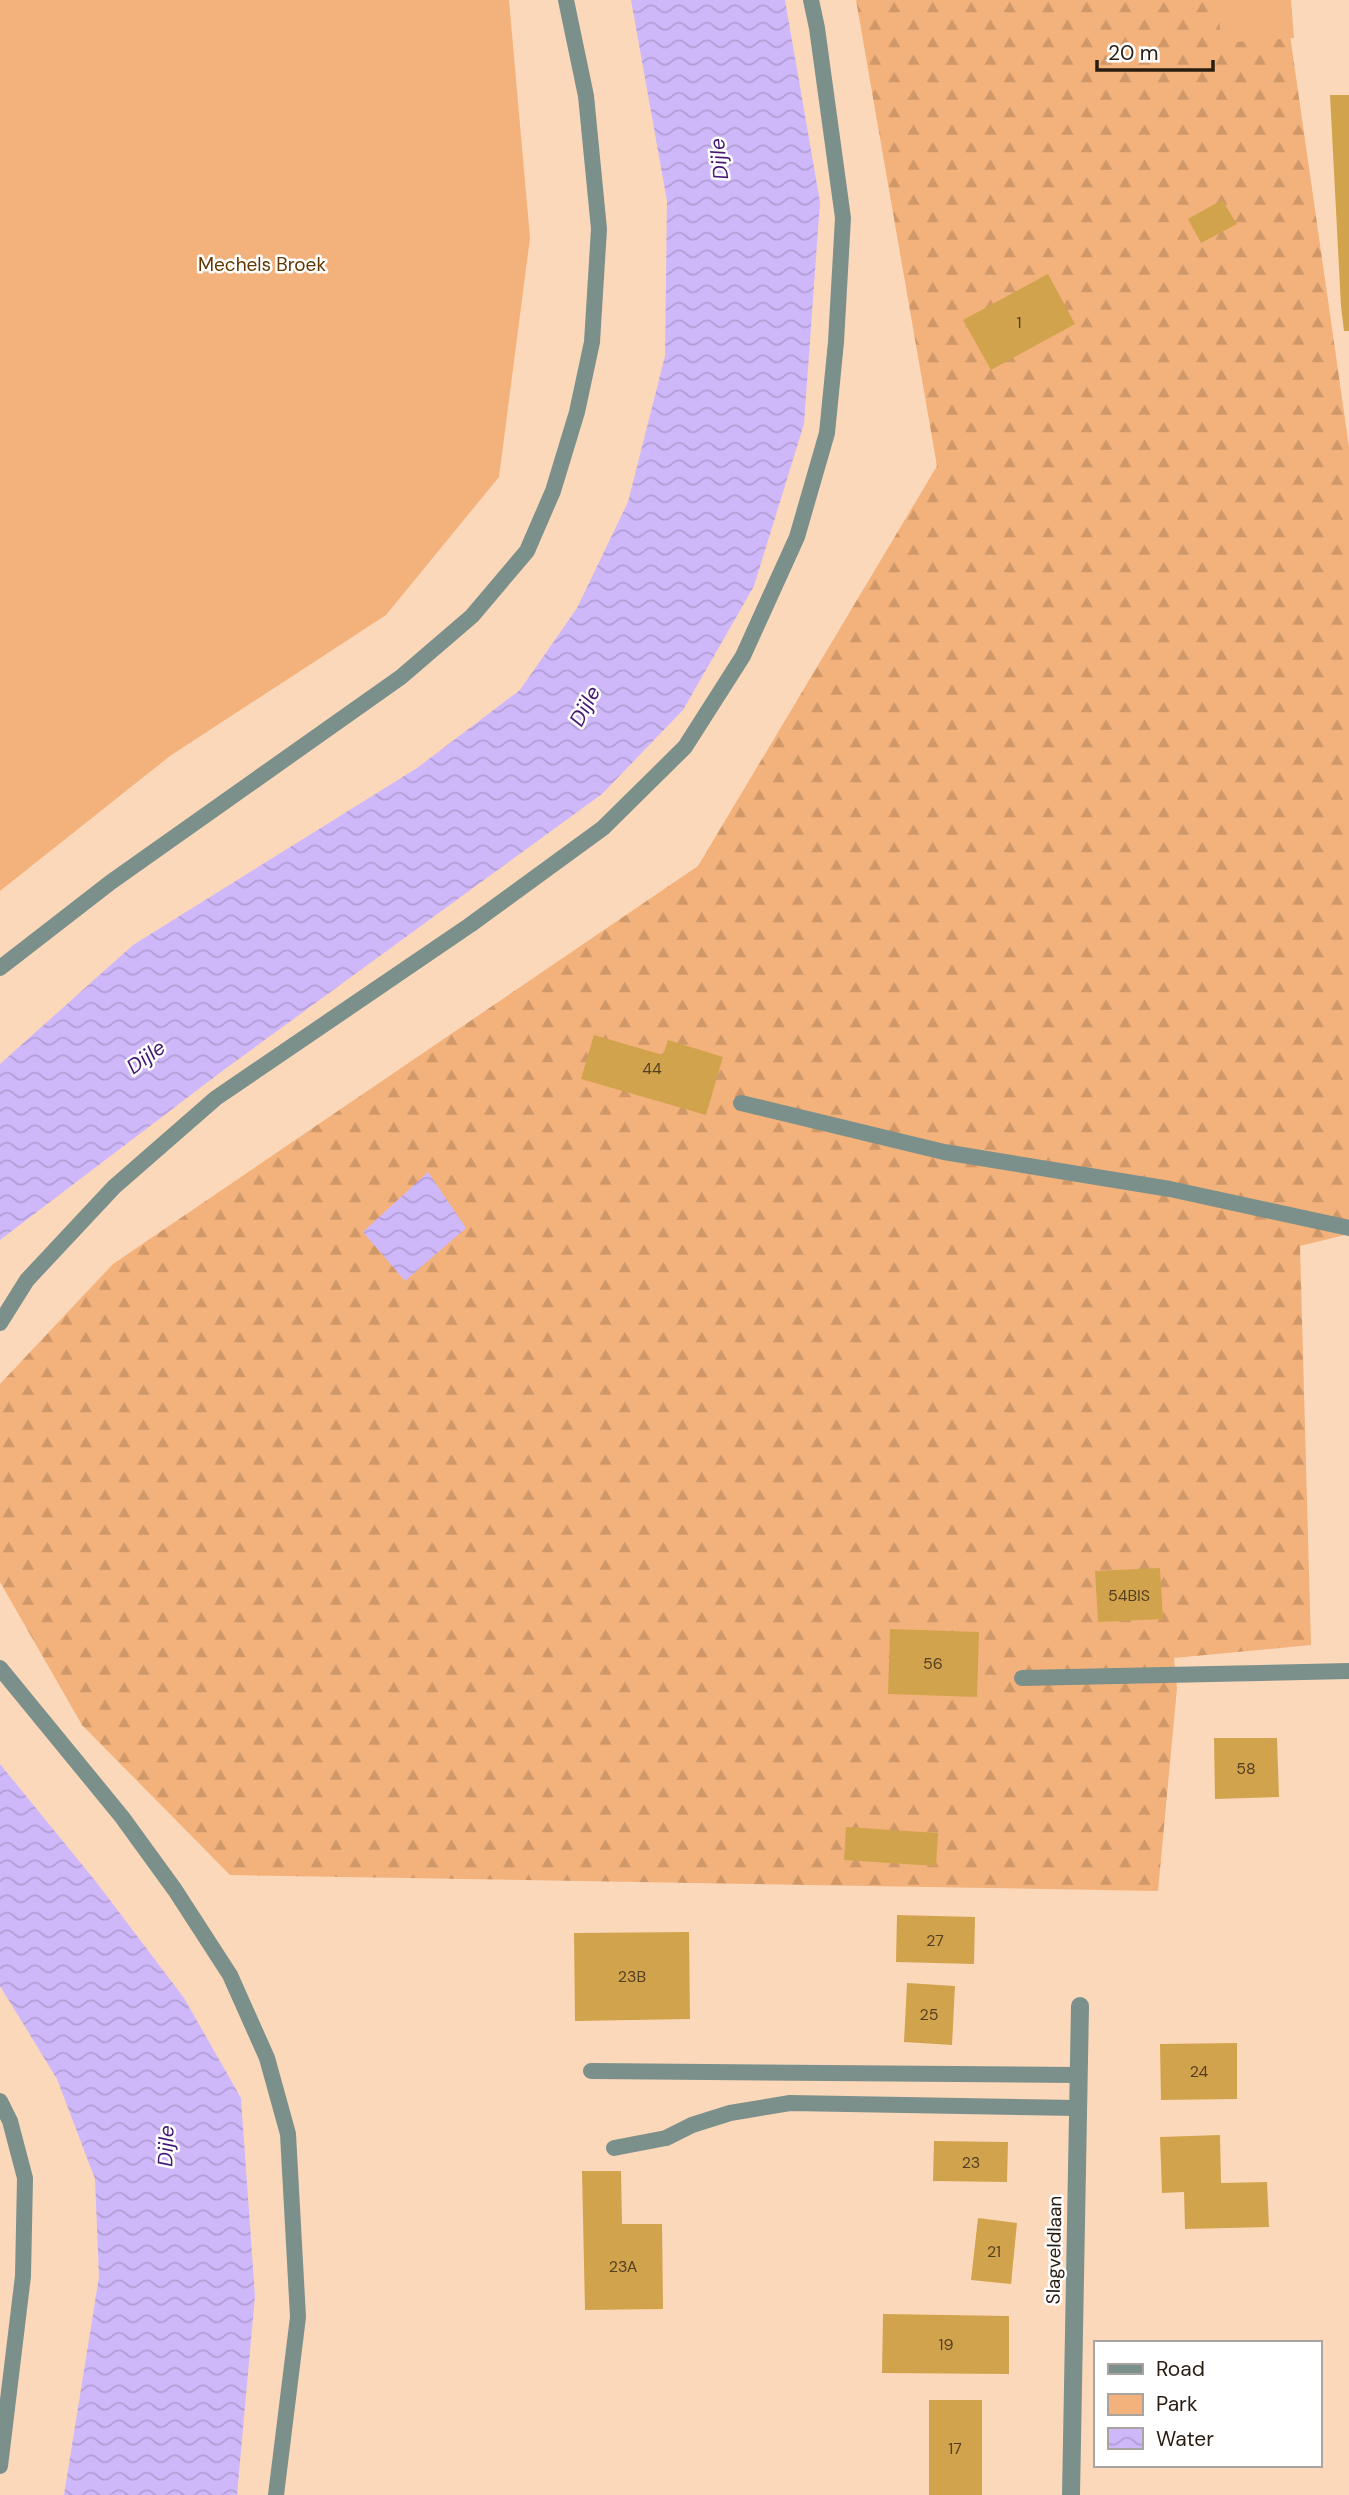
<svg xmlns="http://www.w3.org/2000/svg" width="1349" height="2495" font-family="'DM Sans',sans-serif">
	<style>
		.forest { fill: url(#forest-firs) }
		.park { fill: #f3b27b }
		.water { fill: url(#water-waves) }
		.building { fill: #d2a34d }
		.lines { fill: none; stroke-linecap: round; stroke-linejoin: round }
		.service { stroke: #7b908b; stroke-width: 16 }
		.minor { stroke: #7b908b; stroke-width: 18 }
		.labels { text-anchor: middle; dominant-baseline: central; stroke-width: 5; stroke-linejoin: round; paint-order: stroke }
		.number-label { font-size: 16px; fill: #533e20 }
		.park-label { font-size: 19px; fill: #633500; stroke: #fff }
		.street-label { font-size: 19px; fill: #291c11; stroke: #fff }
		.water-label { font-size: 21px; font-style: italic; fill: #441775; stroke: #fff }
	</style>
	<defs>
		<pattern id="forest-firs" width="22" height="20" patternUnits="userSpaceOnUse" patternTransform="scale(1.75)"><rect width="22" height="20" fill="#f3b27b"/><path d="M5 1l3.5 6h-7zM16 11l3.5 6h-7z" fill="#d09869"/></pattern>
		<pattern id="water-waves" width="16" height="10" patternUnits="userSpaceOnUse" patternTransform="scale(1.75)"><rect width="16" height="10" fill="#cfb8fa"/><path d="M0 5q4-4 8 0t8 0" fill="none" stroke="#b29ed5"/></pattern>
	</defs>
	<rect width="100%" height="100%" fill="#fcd8bb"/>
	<!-- forest -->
	<path class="forest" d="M856,0H1285L1349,447V1234L1300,1246L1311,1645L1174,1658L1177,1688L1158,1891L230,1875L82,1725L0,1582V1384L113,1264L698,866L937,466Z"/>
	<!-- park -->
	<path class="park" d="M0,0H509L530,238L499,477L386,615L170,756L0,891Z
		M1218,0H1291L1294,38L1221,43Z"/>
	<!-- water -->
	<path class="water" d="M631,0H785L820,202L804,424L754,586L683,710L602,794L225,1069L0,1240V1064L133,945L417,768L520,690L577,608L628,502L665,356L667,201Z
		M428,1172L466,1228L405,1281L363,1232Z
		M0,1764L97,1883L184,1998L241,2098L255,2296L237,2495H64L99,2277L95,2179L57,2079L0,1986Z"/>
	<!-- building -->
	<path class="building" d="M1330,95H1349V331H1344L1341,306Z
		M1222,200L1237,224L1201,243L1188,219Z
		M1048,274L1075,324L991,370L963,320Z
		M594,1035L663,1055L668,1040L723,1057L706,1115L581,1079Z
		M1160,1568L1163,1619L1098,1622L1095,1571Z
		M890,1629L979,1632L977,1697L888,1694Z
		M1214,1738H1277L1279,1797L1215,1799Z
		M846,1827L938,1833L936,1866L844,1860Z
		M897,1915L975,1917L974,1964L896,1962Z
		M689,1932L690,2019L575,2021L574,1933Z
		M907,1983L955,1986L952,2045L904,2042Z
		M1237,2043V2099L1161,2100L1160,2044Z
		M1220,2135L1221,2183L1267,2182L1269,2227L1185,2229L1184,2192L1162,2193L1160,2137Z
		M934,2141L1008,2142L1007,2182L933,2181Z
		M582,2171H621L622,2224H662L663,2309L585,2310Z
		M978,2218L1017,2223L1011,2284L971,2280Z
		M883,2314L1009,2316V2374L882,2373Z
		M929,2400H982V2495H929Z"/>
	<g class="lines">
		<!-- service -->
		<path class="service" d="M0,968L111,882L401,677L472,616L527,551L553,491L577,412L592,342L599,229L586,96L566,0
			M741,1103L944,1152L1170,1189L1349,1228
			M0,1323L27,1280L114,1187L216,1098L470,925L603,828L685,747L743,656L797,537L827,433L836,342L843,218L817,28L811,0
			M0,1668L122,1817L175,1890L230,1975L267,2058L288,2134L298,2317L276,2495
			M1022,1678L1349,1671
			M591,2071L1078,2075
			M0,2101L10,2121L25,2178L23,2276L0,2466
			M614,2148L666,2138L692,2125L730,2113L790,2103L1078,2108"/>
		<!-- minor -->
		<path class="minor" d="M1071,2495L1080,2006"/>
	</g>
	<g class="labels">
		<!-- number labels -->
		<g class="number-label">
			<text x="1019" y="322">1</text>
			<text x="652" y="1068">44</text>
			<text x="1129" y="1595">54BIS</text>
			<text x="933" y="1663">56</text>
			<text x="1246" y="1768">58</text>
			<text x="935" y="1940">27</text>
			<text x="632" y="1976">23B</text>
			<text x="929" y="2014">25</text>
			<text x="1199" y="2071">24</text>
			<text x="971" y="2162">23</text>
			<text x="994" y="2251">21</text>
			<text x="623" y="2266">23A</text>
			<text x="946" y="2344">19</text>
			<text x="955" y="2448">17</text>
		</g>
		<!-- park labels -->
		<g class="park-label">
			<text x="262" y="264">Mechels Broek</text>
		</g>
		<!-- street labels -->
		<g class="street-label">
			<text transform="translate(1054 2250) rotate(-89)">Slagveldlaan</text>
		</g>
		<!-- water labels -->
		<g class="water-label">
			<text transform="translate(719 159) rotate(-96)">Dijle</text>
			<text transform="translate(585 706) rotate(-62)">Dijle</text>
			<text transform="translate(146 1057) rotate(-36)">Dijle</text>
			<text transform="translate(166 2146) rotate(-88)">Dijle</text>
		</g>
	</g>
	<!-- legend -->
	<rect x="1094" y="2341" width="228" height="126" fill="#ffffff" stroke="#a9a4a0" stroke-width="2"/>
	<rect x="1108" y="2364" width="35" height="10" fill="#7b908b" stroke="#a9a4a0" stroke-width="2"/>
	<text x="1156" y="2376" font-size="21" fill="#291c11">Road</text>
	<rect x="1108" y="2394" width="35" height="21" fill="#f3b27b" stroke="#a9a4a0" stroke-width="2"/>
	<text x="1156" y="2411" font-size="21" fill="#291c11">Park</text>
	<rect x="1108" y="2428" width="35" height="21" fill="url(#water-waves)" stroke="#a9a4a0" stroke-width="2"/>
	<text x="1156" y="2446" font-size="21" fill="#291c11">Water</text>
	<!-- scale -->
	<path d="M1097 60v10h116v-10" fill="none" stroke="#291c11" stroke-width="3.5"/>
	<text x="1108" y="60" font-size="21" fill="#291c11" stroke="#ffffff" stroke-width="5" paint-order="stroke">20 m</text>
</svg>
